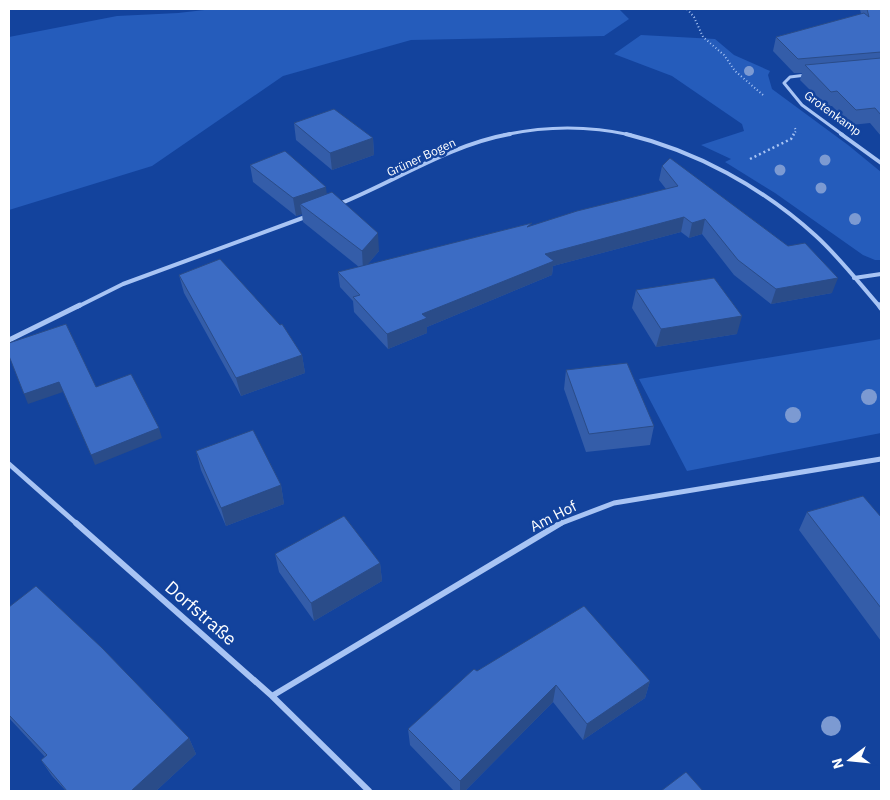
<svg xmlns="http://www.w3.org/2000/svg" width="890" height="800" font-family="'IBM Plex Sans',sans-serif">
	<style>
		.green { fill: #255cbb }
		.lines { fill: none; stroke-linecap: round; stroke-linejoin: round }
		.path-far1 { stroke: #a8c4f4; stroke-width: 2; stroke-dasharray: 1 2.5; stroke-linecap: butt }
		.path { stroke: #a8c4f4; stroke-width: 2.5; stroke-dasharray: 2 3; stroke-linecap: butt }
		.street-far3 { stroke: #a8c4f4; stroke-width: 3 }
		.street-far2 { stroke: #a8c4f4; stroke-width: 4 }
		.street-far1 { stroke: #a8c4f4; stroke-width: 5 }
		.street { stroke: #a8c4f4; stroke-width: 6 }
		.tree { fill: #7c9ad2 }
		.wall { fill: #345da9 }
		.shaded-wall { fill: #2a4c89 }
		.building { fill: #3c6cc4; stroke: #2a4c89 }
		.labels { text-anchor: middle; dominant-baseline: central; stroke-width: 5; stroke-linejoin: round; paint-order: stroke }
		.far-street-label { font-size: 12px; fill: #fff; stroke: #13439d }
		.street-label { font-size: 15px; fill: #fff; stroke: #13439d }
		.near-street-label { font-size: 18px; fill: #fff; stroke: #13439d }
	</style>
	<rect width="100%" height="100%" fill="#13439d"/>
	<!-- green -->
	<path class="green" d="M213,9H619L629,19L604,36L411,40L283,76L152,166L9,210V37L117,16L178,13Z
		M641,35L715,39L734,55L770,71L768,75L772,89L848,145L881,172V260H875L863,255L775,193L725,162L731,159L701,145L744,131L742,124L672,76L614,54Z
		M881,339V433L687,471L639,379Z"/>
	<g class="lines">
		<!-- path-far1 -->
		<path class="path-far1" d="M687,9L694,17L703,37L724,55L735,71L763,95
			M793,135L796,131L795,128"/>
		<!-- path -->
		<path class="path" d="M750,159L791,139L794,134"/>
		<!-- street-far3 -->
		<path class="street-far3" d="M806,75L790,77L784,83L802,105L843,135
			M504,135C545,126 590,126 631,135"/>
		<!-- street-far2 -->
		<path class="street-far2" d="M626,134C696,151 762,187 816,236C839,257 859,283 880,307
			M841,134L881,163
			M339,204C396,181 449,145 510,134
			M854,278L881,274
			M77,307L123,284L308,216"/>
		<!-- street-far1 -->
		<path class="street-far1" d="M879,305L881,308
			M9,340L80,305
			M9,464L77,524
			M559,524L614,503L881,459"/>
		<!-- street -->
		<path class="street" d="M76,523L272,696L369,791
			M272,696L561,523"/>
	</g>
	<!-- trees -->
	<g class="tree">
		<circle cx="749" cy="71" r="5"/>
		<circle cx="825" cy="160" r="5.5"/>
		<circle cx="780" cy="170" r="5.5"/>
		<circle cx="821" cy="188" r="5.5"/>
		<circle cx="855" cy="219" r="6"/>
		<circle cx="869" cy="397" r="8"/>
		<circle cx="793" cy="415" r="8"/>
		<circle cx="831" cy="726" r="10"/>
	</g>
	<!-- wall -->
	<path class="wall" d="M860,9H881V136L870,123L851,125L832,106H826L800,80L802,73H794L773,51L776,37L861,14Z
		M294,123L373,138L374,155L332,170L296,140Z
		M250,165L327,194L379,251L367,265L532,226L666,189L659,180L662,166L832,293L771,304L734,275L702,234L689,238L681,232L553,266L552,275L427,327V333L388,349L354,312L353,301L340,287L338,272L359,267L303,222L302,214L296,216L253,182Z
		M179,275L302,355L305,373L241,396L184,293Z
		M636,290L737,334L656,347L632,308Z
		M566,370L654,426L650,445L586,452L564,389Z
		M196,451L281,485L284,504L226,526L201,470Z
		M807,512L881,517V641L799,530Z
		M275,554L380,563L382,581L314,621L279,572Z
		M9,607L189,738L196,754L156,791H66L52,776L41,760L45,757L9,718Z
		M477,671L650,681L645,698L583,740L553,702L465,791H454L410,745L408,729Z"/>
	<!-- shaded-wall -->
	<path class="shaded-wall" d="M373,138L374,155L332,170L330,153Z
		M326,187L328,204H300L302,214L296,216L293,198Z
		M684,217L681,232L553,266L552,275L427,327V333L388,349L387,334L422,314L545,254Z
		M705,219L702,234L689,238L692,223Z
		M378,233L379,251L363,270L362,251Z
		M838,278L832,293L771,304L776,289Z
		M742,316L737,334L656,347L661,329Z
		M302,355L305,373L241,396L236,378Z
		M59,382L63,392L28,404L24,394Z
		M159,428L162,438L95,465L91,455Z
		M281,485L284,504L226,526L221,508Z
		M380,563L382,581L314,621L311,603Z
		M650,681L645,698L583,740L587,724Z
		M556,685L553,702L465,791H460V781Z
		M189,738L196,754L156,791H131Z"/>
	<!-- building -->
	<path class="building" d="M867,9H881V52L798,59L776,37L864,13L869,17Z
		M881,58V115L875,108L856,110L837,91L831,92L805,65Z
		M334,109L373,138L330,153L294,123Z
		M285,151L326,187L293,198L250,165Z
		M670,158L788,246L805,243L838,278L776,289L738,260L705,219L692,223L684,217L545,254L554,261L422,314L427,318L387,334L353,297L360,295L338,272L532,223L527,227L577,211L678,186L662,166Z
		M332,192L378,233L362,251L300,204Z
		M220,259L280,325L282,324L302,355L236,378L179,275Z
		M714,278L742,316L661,329L636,290Z
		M66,324L96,387L131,374L159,428L91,455L59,382L24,394L9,356V343Z
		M627,363L654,426L589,434L566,370Z
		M253,430L281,485L221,508L196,451Z
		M863,496L881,517V608L807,512Z
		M344,516L380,563L311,603L275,554Z
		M36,586L102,648L189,738L131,791H67L41,760L47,755L9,715V607Z
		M584,606L650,681L587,724L556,685L460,781L408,729L474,669L477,671Z
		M686,772L703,791H661Z"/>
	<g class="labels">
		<!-- far-street labels -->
		<g class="far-street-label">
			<text transform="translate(833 113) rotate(36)">Grotenkamp</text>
			<text transform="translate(421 157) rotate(-25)">Grüner Bogen</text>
		</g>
		<!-- street labels -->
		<g class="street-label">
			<text transform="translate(553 516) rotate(-27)">Am Hof</text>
		</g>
		<!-- near-street labels -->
		<g class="near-street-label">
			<text transform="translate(201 613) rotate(41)">Dorfstraße</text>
		</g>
	</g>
	<!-- border -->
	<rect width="890" height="800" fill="none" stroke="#ffffff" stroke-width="20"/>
	<!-- north arrow -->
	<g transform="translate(850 760) rotate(254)" stroke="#13439d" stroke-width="4" paint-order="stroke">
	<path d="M0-4L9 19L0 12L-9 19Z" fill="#ffffff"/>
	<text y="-8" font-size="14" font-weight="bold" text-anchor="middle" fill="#ffffff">N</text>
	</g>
</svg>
